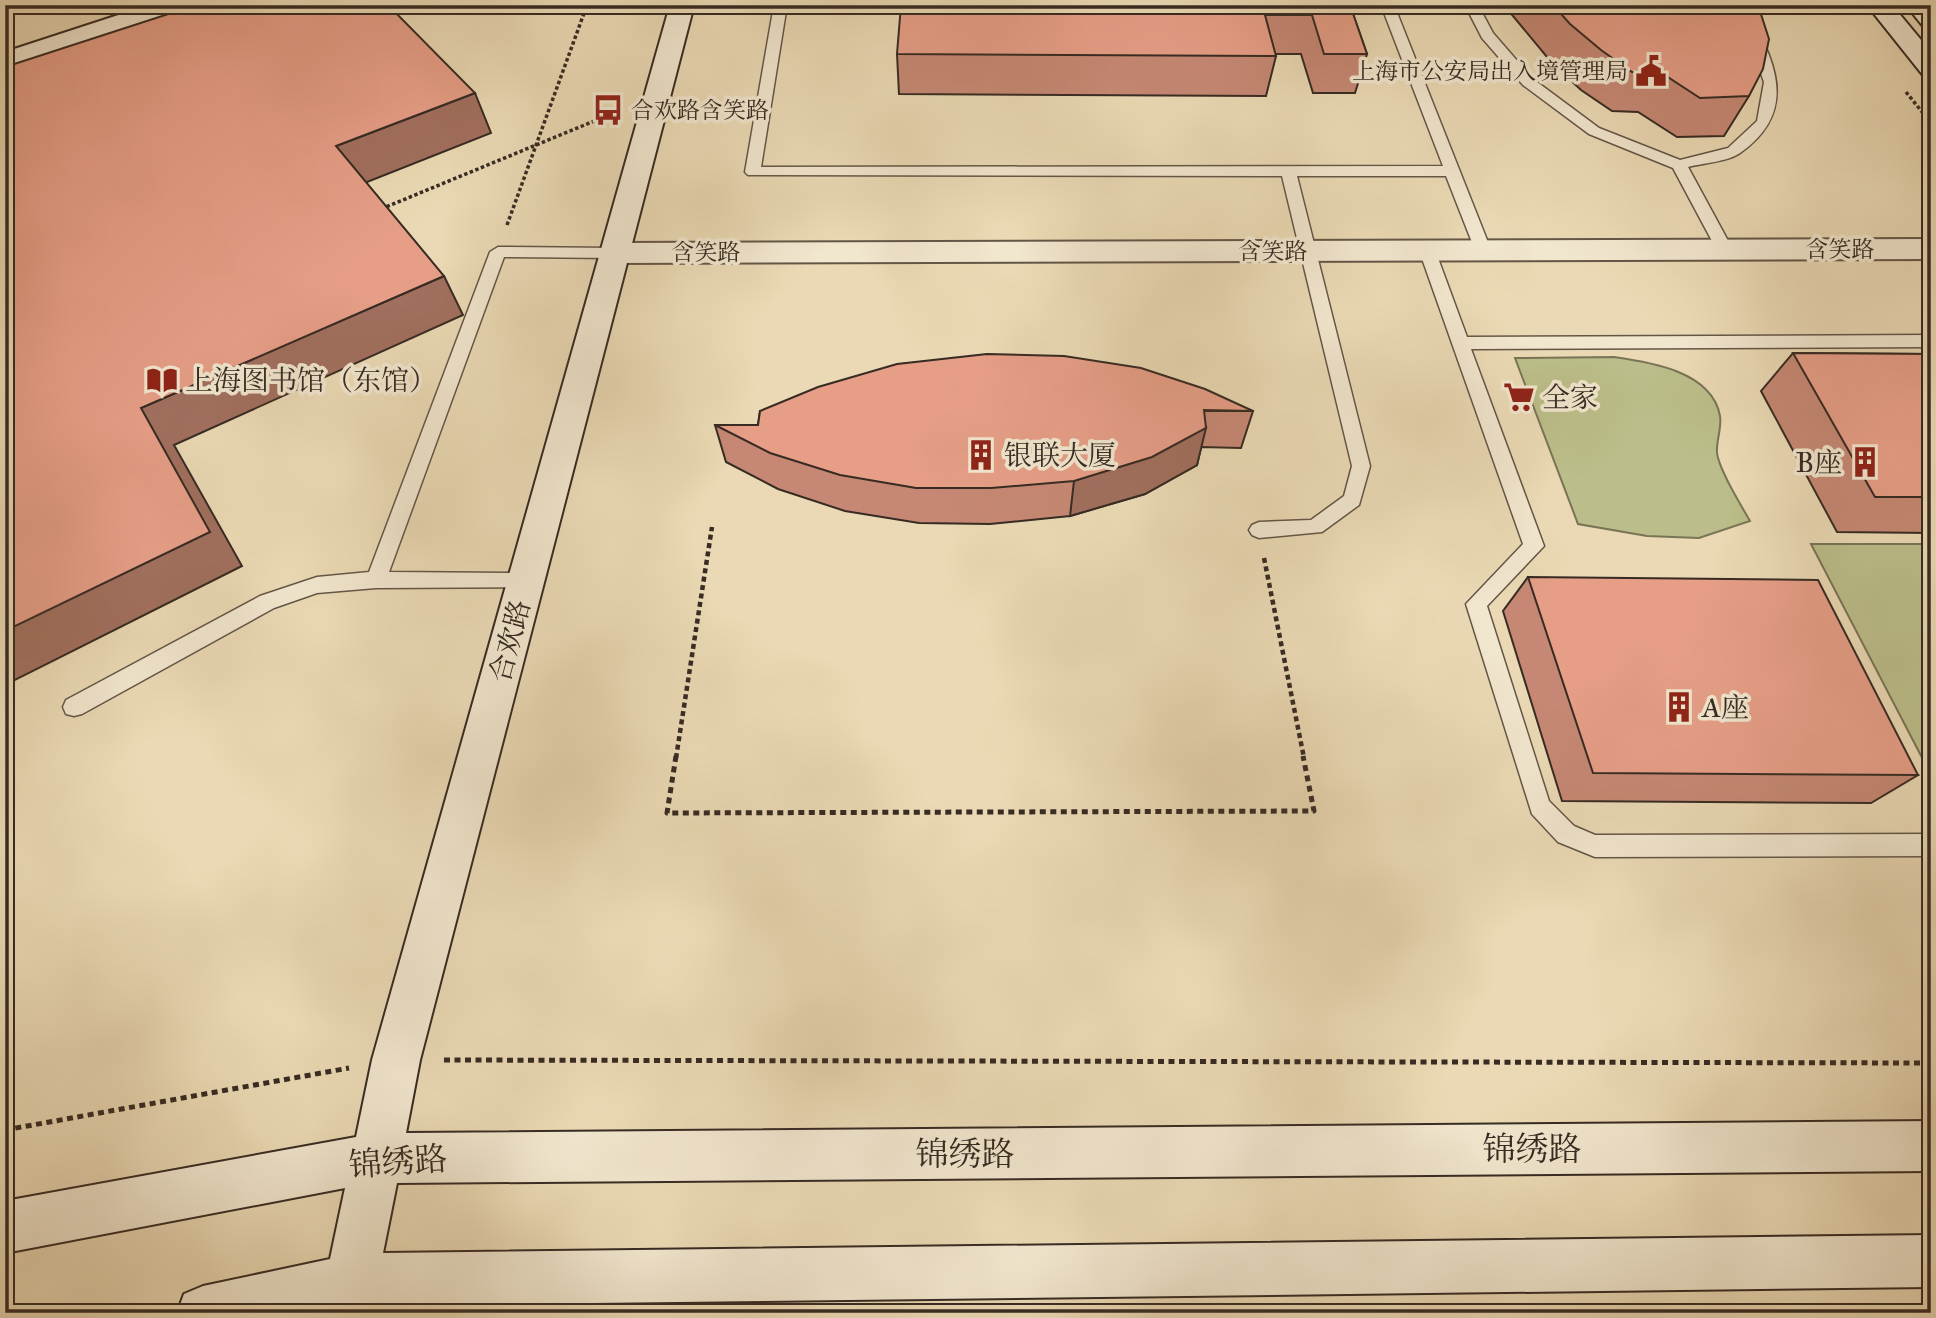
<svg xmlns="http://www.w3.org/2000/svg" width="1936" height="1318" font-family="'IM FELL Great Primer','Noto Serif SC',serif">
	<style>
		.green { fill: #bbbe8a; stroke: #797456; stroke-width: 2 }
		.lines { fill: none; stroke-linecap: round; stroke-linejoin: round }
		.lane-casing { stroke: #645647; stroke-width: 3 }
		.street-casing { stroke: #645647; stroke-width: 4 }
		.secondary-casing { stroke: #372b23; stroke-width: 4 }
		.path-far2 { stroke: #372b23; stroke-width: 3.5; stroke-dasharray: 3.5 2.5; stroke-linecap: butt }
		.path-far1 { stroke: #372b23; stroke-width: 4.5; stroke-dasharray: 5 3.5; stroke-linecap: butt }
		.path { stroke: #372b23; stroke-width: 5; stroke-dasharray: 6 4.5; stroke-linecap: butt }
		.lane { fill: #f1e6ce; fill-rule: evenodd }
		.street { fill: #f1e6ce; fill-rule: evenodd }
		.secondary { fill: #f1e6ce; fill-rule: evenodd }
		.wall { fill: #c68874; stroke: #372b23; stroke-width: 2 }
		.shaded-wall { fill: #a16f5e; stroke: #372b23; stroke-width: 2 }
		.building { fill: #e69e87; stroke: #372b23; stroke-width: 2 }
		.labels { text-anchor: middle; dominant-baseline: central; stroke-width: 7; stroke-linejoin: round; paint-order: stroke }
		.far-poi-label { font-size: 23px; fill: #372b23; stroke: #f1e6ce; text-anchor: end }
		.far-street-label { font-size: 23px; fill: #372b23; stroke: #f1e6ce }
		.poi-label { font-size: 28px; fill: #372b23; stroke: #f1e6ce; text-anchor: start }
		.street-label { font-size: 28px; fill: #372b23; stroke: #f1e6ce }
		.near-street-label { font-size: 33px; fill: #372b23; stroke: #f1e6ce }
	</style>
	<rect width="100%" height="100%" fill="#ead9b4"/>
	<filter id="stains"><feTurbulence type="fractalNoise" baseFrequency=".00286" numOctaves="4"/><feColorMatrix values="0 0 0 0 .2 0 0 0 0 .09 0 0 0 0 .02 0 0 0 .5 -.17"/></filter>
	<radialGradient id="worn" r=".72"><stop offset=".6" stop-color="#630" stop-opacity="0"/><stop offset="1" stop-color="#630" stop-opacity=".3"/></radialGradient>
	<!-- green -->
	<path class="green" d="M1614,357C1649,362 1712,371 1720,416C1722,428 1716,441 1717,453C1719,470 1741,505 1750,521L1699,538L1647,536L1578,524L1515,358Z
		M1811,544H1931V775Z"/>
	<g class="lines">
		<defs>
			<path id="lane" d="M774,5H787L761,167L1443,166L1381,5H1394L1491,250L1483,255L1475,250L1446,176H1297L1370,466L1359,505L1322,532L1259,538L1252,535L1249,530L1252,525L1259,522L1311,520L1344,496L1352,466L1282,176L748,175L745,172Z
				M1465,5H1478L1493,33L1533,79L1599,128L1680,160L1728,148L1757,121L1764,82L1748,37L1731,5H1744C1774,58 1801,110 1740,153C1727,162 1703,163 1688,167L1733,250L1731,254H1719L1673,168L1589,134L1523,85L1482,38Z
				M1427,245L1435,250L1467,337L1931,335V347L1471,349L1544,546L1487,606L1549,801L1574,826L1595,835L1931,834V856L1595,857L1558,842L1532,814L1466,604L1523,544L1419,250Z
				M498,247L615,248L623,253L615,258L504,257L389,572L526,573L533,575L536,581L533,587L376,588L317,593L274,608L82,714L74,716L66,714L63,707L66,700L260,596L317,577L369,572L490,252Z"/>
			<path id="street" d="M1931,239V259L615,263L605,260L600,253L605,246L615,243Z"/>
			<path id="secondary" d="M149,5H186L182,10L5,67V52Z
				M670,5H694L420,1060L406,1133L1931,1121V1171L397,1183L383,1253L1931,1235V1287L352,1306L323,1313H177L184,1294L203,1286L330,1259L345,1188L5,1253V1201L356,1137L372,1060Z
				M1867,5H1892L1931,52V77L1922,74Z
				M1906,5H1931V27L1922,25Z"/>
		</defs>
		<!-- lane casing -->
		<use href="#lane" class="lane-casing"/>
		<!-- street casing -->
		<use href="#street" class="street-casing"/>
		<!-- secondary casing -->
		<use href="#secondary" class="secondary-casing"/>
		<!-- path-far2 -->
		<path class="path-far2" d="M1906,92L1931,123
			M381,209L616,112
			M507,225L587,5"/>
		<!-- path-far1 -->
		<path class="path-far1" d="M1264,558L1304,758
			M676,758L712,527"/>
		<!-- path -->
		<path class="path" d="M676,756L667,813L1314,811L1303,756
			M444,1060L1931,1063
			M5,1130L349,1068"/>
		<!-- lane -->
		<use href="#lane" class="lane"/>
		<!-- street -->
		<use href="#street" class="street"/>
		<!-- secondary -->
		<use href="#secondary" class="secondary"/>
	</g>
	<!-- wall -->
	<path class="wall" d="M1350,5L1367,54L1355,93H1313L1301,54H1275L1276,56L1266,96L899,94L897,54Z
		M1507,5H1758L1749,96L1724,136L1677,137L1638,112L1612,111L1581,90L1552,63L1508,10Z
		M1793,353L1931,354V533L1837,532L1761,391Z
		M760,411H1253L1241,448L1201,447L1197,465L1145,494L1070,516L990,524L919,523L845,511L778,489L726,462L715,425H758Z
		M1528,577L1918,775L1871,803L1562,801L1503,611Z"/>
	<!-- shaded-wall -->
	<path class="shaded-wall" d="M475,93L491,133L357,186L336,146Z
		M444,276L463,315L174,445L242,566L5,685V631L141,408Z
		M1206,428L1197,465L1145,494L1070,516L1074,481Z"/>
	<!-- building -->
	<path class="building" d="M196,5H388L475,93L336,146L444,276L141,408L210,532L5,631V67Z
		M901,5H1350L1367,54H1324L1312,15H1265L1276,56L897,54Z
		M1553,5H1758L1769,39L1763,69L1749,96L1700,98L1660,72H1632L1601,50L1570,24Z
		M1793,353L1931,354V497H1875Z
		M987,354L1064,356L1141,368L1205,389L1253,411L1204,410L1206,428L1152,457L1074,481L991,488H916L840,475L770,453L715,425H758L760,411L818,387L897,364Z
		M1528,577L1818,580L1918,775L1593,773Z"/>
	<!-- icons -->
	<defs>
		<symbol id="civic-bare" viewBox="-9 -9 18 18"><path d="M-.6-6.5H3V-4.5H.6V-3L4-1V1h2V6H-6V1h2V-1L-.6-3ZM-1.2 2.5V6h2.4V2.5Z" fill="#8f2418" stroke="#f1e6ce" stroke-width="2.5" paint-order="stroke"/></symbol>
		<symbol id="bus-bare" viewBox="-9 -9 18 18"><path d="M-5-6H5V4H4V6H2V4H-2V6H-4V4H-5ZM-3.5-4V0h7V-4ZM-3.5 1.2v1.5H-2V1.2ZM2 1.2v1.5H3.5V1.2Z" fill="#8f2418" stroke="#f1e6ce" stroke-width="2.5" paint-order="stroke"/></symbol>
		<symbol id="library-bare" viewBox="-9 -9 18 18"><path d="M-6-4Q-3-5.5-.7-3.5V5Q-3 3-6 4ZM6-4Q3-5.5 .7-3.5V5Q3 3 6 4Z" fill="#8f2418" stroke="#f1e6ce" stroke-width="2.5" paint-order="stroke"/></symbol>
		<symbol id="supermarket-bare" viewBox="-9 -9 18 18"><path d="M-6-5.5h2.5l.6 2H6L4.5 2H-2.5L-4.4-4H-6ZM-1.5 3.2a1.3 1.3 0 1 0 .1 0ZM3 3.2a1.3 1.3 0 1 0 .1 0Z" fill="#8f2418" stroke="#f1e6ce" stroke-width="2.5" paint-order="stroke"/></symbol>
		<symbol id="building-bare" viewBox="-9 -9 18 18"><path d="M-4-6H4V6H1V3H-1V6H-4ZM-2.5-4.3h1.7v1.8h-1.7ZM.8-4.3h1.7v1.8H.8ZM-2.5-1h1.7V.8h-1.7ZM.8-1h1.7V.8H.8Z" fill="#8f2418" stroke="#f1e6ce" stroke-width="2.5" paint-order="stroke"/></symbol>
	</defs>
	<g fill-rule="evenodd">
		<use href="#civic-bare" x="1629" y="49" width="44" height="44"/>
		<use href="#bus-bare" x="586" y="88" width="44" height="44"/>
		<use href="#library-bare" x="140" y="358" width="44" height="44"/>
		<use href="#supermarket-bare" x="1497" y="375" width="44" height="44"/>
		<use href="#building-bare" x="959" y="433" width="44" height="44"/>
		<use href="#building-bare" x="1843" y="440" width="44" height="44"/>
		<use href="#building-bare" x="1657" y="685" width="44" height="44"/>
	</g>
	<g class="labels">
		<!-- far-poi labels -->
		<g class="far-poi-label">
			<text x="1628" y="71">上海市公安局出入境管理局</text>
			<text x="631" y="110" text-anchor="start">合欢路含笑路</text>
		</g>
		<!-- far-street labels -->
		<g class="far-street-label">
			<text x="1840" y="249">含笑路</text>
			<text x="1273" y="251">含笑路</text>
			<text x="706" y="252">含笑路</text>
		</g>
		<!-- poi labels -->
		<g class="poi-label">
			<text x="185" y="380">上海图书馆（东馆）</text>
			<text x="1542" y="397">全家</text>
			<text x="1004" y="455">银联大厦</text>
			<text x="1842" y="462" text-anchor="end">B座</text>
			<text x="1702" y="707">A座</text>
		</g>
		<!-- street labels -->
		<g class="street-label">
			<text transform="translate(510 641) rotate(-75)">合欢路</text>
		</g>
		<!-- near-street labels -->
		<g class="near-street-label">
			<text x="1532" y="1149">锦绣路</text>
			<text x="965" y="1154">锦绣路</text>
			<text transform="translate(398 1162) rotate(-4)">锦绣路</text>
		</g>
	</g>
	<!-- margin -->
	<rect width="1936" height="1318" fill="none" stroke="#ead9b4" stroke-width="28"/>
	<rect x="7" y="7" width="1922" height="1304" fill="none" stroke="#372b23" stroke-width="3.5"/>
	<rect x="14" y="14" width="1908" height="1290" fill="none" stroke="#372b23" stroke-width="2"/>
	<rect width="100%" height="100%" filter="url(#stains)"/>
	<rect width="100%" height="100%" fill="url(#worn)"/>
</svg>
